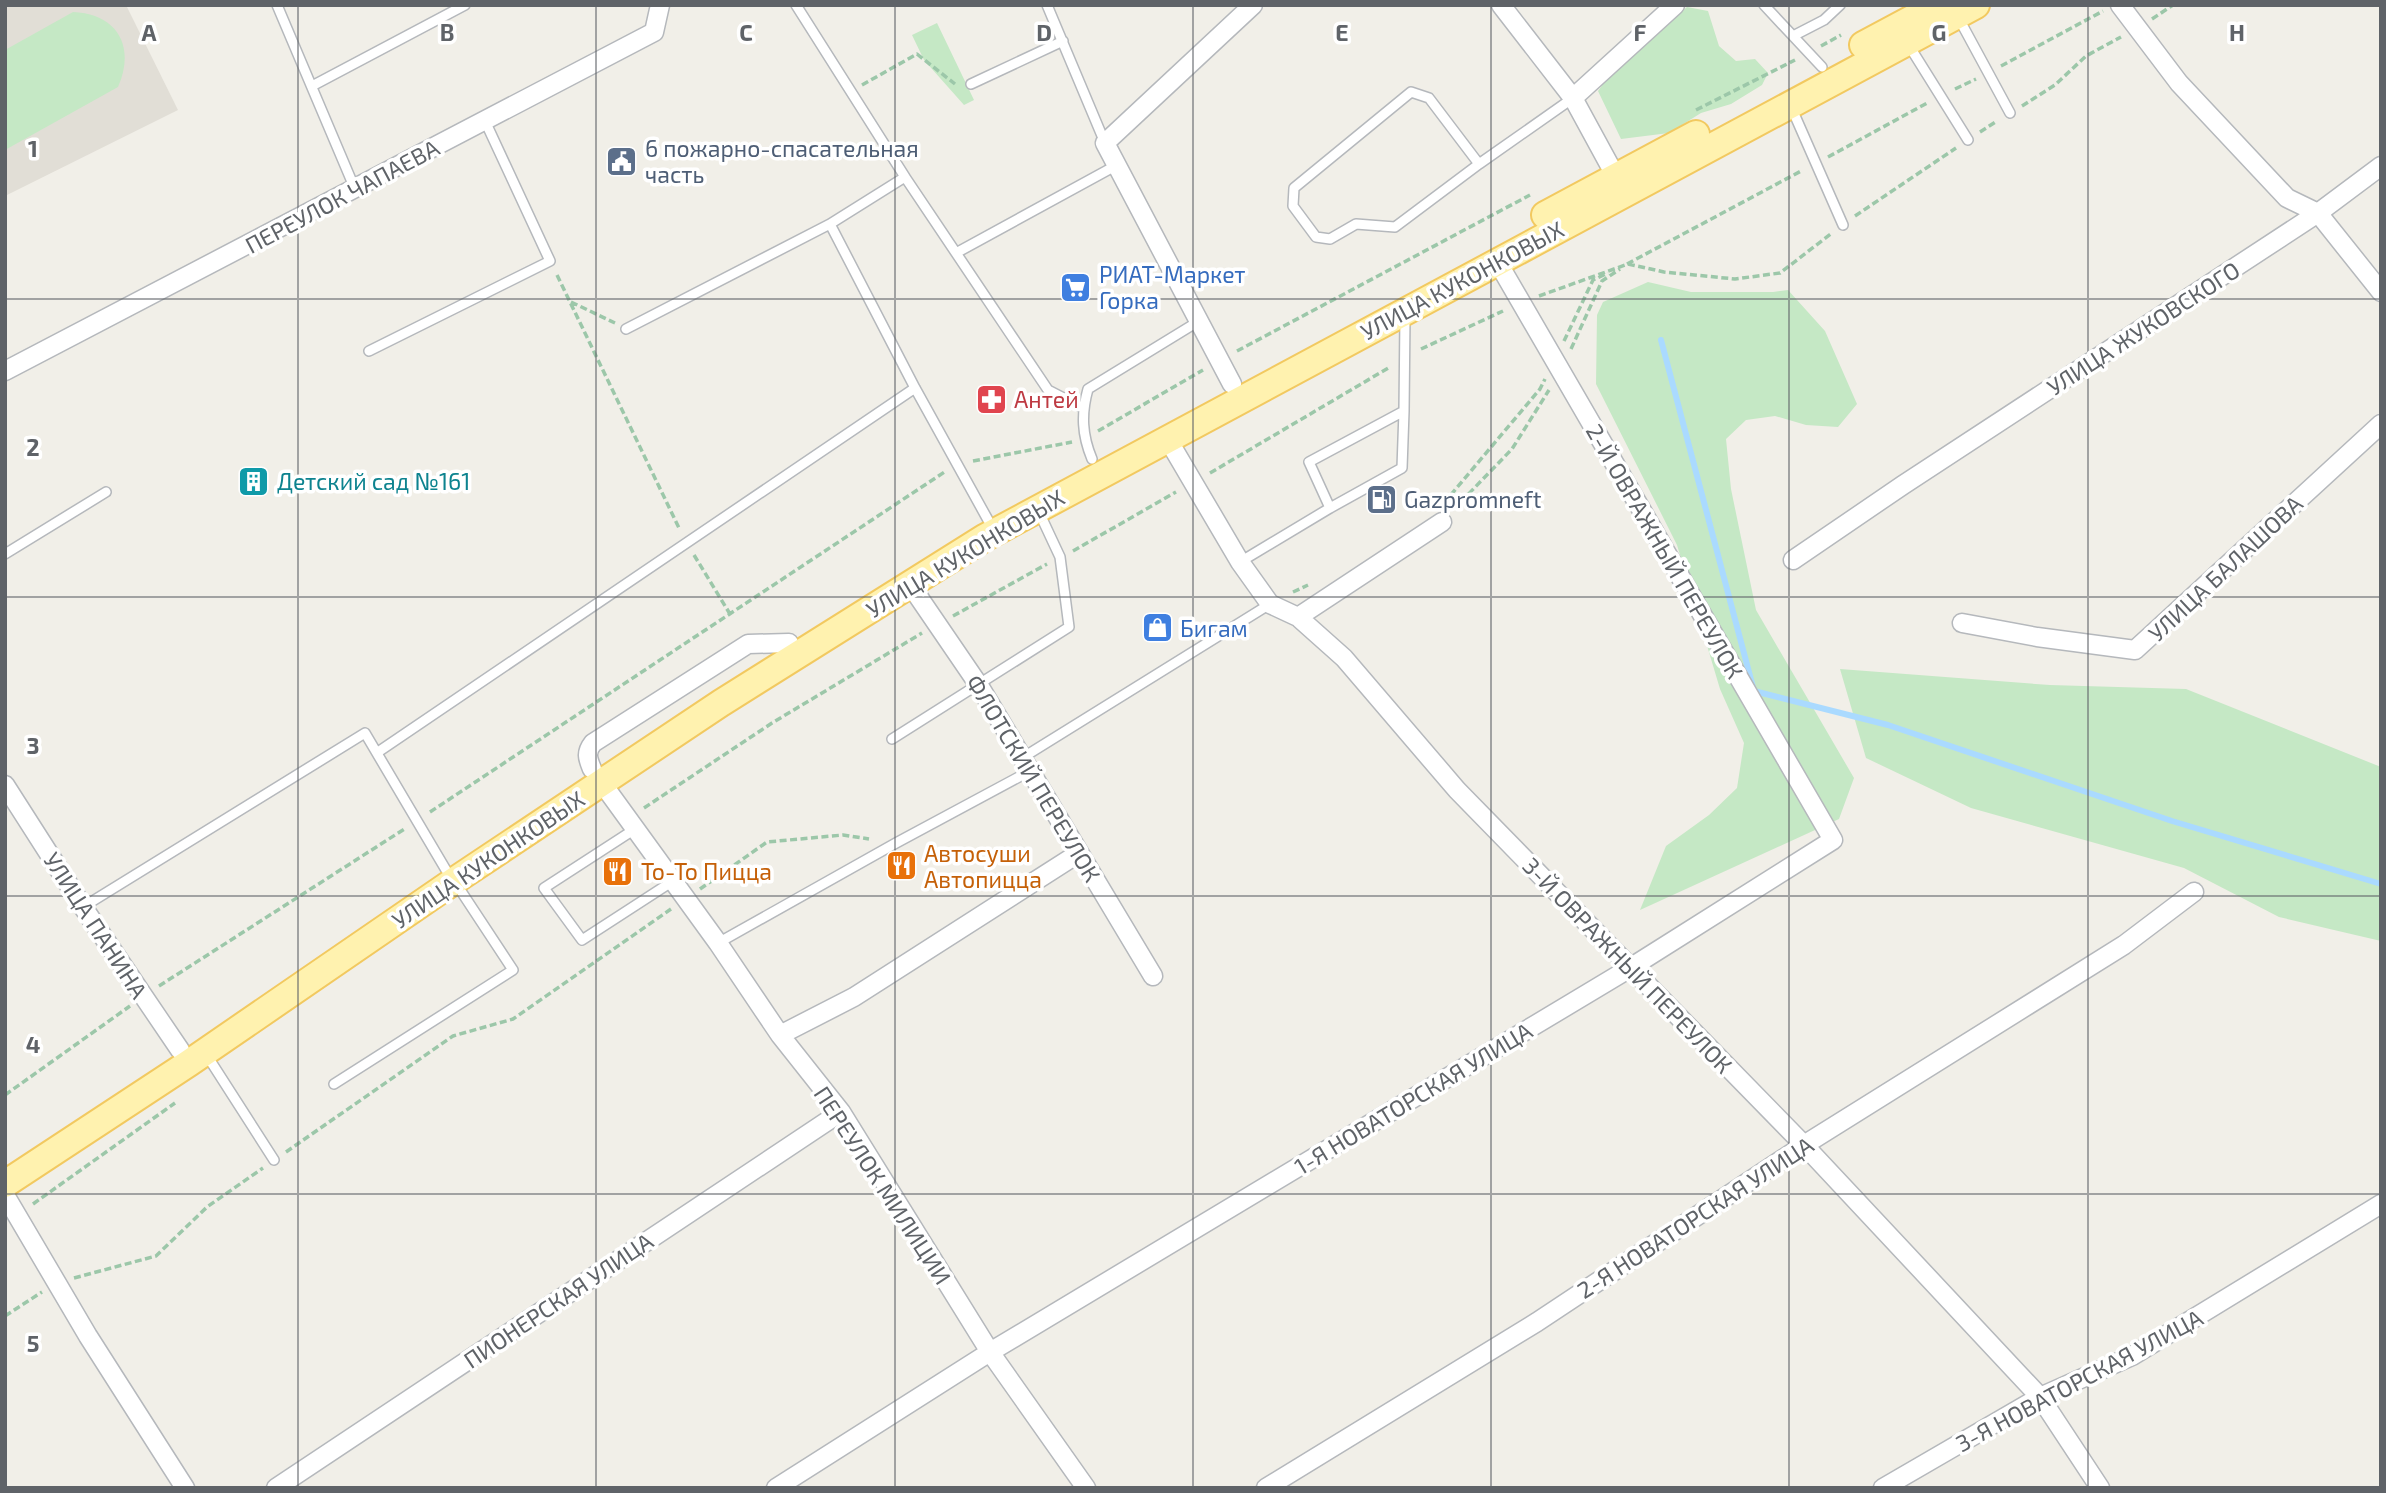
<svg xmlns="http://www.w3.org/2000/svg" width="2386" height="1493" font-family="'Exo 2',sans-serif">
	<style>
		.education { fill: #e1ded6 }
		.green { fill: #c5e8c5 }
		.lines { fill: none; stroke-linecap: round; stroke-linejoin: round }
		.stream { stroke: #aadaff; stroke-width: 6 }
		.service-casing { stroke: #b5b8bc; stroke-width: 12 }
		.minor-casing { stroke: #b5b8bc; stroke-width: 21 }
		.primary-casing { stroke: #f2c960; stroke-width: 30 }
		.path { stroke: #9cc7a9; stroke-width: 3.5; stroke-dasharray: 7 3.5; stroke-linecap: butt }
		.service { stroke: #fff; stroke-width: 9 }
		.minor { stroke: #fff; stroke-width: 18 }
		.primary { stroke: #fff2af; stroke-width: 26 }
		.grid { fill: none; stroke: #5f6368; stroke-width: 2; stroke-opacity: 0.55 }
		.labels { text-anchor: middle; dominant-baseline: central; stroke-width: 7; stroke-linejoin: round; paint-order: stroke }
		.service-label { font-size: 23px; fill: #4e5e75; stroke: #fff; text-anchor: start }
		.street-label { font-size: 23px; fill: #5f6368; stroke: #fff }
		.shop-label { font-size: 23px; fill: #366cbe; stroke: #fff; text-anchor: start }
		.health-label { font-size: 23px; fill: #be3a42; stroke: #fff; text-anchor: start }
		.culture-label { font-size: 23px; fill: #0d838f; stroke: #fff; text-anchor: start }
		.food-label { font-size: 23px; fill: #c56008; stroke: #fff; text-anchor: start }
		.grid-label { font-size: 23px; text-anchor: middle; font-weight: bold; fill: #5f6368; stroke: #fff; stroke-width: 7; stroke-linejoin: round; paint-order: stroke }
	</style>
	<rect width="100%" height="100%" fill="#f1efe8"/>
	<!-- education -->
	<path class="education" d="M5,5H126L178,110L5,196Z"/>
	<!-- green -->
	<path class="green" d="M1687,7L1708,11L1719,46L1736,61L1755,59L1768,73L1762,85L1731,104L1701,113L1669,133L1621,139L1598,91L1606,80Z
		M73,12C117,14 136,46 118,87L5,150V50Z
		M937,23L974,100L964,105L924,60L912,35Z
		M1648,282L1691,292H1773L1788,290L1825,331L1857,404L1838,427L1806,425L1775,416L1746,420L1726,439L1731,489L1756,610L1854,778L1839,819L1640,910L1666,846L1709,815L1737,788L1744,743L1720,689L1677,545L1596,384L1597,315L1603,302Z
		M1840,669L2050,685L2186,689L2381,767V941L2279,917L2184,868L1971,808L1866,758Z"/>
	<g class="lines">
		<!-- stream -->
		<path class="stream" d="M1661,340L1754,691L1888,725L2172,821L2381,884"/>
		<defs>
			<path id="service" d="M277,5L355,189
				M1047,5L1105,143
				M1764,5L1822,67
				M1958,17L2010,113
				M1793,36L1824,20L1840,5
				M1908,44L1968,140
				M971,84L1063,41
				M312,86L465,5
				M1792,109L1843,225
				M1479,164L1429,98L1411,92L1294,188L1293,206L1316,237L1330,239L1356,224L1395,227L1479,164L1573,98
				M905,177L1048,390L1083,408
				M830,224L915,388L988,520
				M956,253L1117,165
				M626,329L830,224L905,177L796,5
				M369,351L550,261L485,121
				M1092,459C1082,435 1081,414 1088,389L1199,321
				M1330,508L1402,468L1404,411
				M5,554L106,492
				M1240,562L1330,508L1309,462L1404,411L1405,316
				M892,739L1069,627L1060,557L1038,510
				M378,752L915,388
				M1022,758L1270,604
				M635,829L544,888L582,940L673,881
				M83,907L365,733L446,870
				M718,943L896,843L1030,771
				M206,1054L274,1160
				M334,1084L513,970L455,882"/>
			<path id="minor" d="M1501,5L1573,98L1616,177
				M2120,5L2179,83L2287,198L2318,213L2381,292
				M1573,98L1675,5
				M5,371L654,32L660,5
				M1232,384L1105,143L1253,5
				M1167,438L1240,562L1270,604L1298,617L1344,658L1457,790L1804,1145L2040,1397L2100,1488
				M1793,560L1903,485L2318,213L2381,166
				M909,583L978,684L1153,976
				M1298,617L1442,522
				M1962,623L2037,637L2135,650L2381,424
				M592,769C588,759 585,753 593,743L748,644L789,643
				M602,783L718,943L780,1035L841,1112L990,1352L1086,1488
				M5,785L83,907L180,1050
				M780,1035L854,997L1079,853
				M5,1195L88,1336L185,1488
				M276,1488L841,1112
				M776,1488L990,1352L1630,968L1833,840L1497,261
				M1266,1488L1537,1322L1804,1145L2124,945L2194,892
				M1883,1488L2040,1397L2132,1356L2381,1204"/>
			<path id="primary" d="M1863,45L1934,7
				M1545,215L1696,134
				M5,1184L189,1063L454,881L721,703L984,538L1976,5"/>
		</defs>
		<!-- service casing -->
		<use href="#service" class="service-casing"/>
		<!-- minor casing -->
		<use href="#minor" class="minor-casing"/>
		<!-- primary casing -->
		<use href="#primary" class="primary-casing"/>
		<!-- path -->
		<path class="path" d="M2152,19L2173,5
			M1821,46L1841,35
			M2001,66L2103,11
			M862,85L917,54L955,84
			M1955,89L1976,79
			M2022,106L2055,85L2086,56L2121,37
			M1696,110L1795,60
			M1980,132L1997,121
			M1828,157L1929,102
			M1855,216L1956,148
			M1627,264L1803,170
			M557,275L680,530
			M1539,296L1628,264L1664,272L1735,279L1780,273L1832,233
			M571,302L615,323
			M1564,341L1593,280L1608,273
			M1421,349L1503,311
			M1571,349L1602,281L1620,269
			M1237,351L1530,195
			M1098,431L1203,370
			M973,461L1072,442
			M1210,473L1390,367
			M1443,502L1449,497L1540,389L1545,379
			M1454,509L1512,449L1549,390
			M1073,551L1176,492
			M694,555L730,614
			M1293,592L1308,585
			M953,616L1047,564
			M644,808L772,723L922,633
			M430,812L946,471
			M700,889L767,842L843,835L869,839
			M159,986L406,828
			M5,1095L130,1006
			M286,1152L453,1036L513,1019L671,909
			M33,1204L175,1103
			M74,1278L156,1256L207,1207L263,1168
			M5,1316L42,1292"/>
		<!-- service -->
		<use href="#service" class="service"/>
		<!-- minor -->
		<use href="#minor" class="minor"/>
		<!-- primary -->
		<use href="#primary" class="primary"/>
	</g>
	<!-- grid -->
	<path class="grid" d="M298,5V1488M596,5V1488M895,5V1488M1193,5V1488M1491,5V1488M1789,5V1488M2088,5V1488M5,299H2381M5,597H2381M5,896H2381M5,1194H2381"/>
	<!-- icons -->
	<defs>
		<symbol id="civic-square" viewBox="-11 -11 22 22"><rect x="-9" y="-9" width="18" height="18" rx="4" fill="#5c6f8a" stroke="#fff"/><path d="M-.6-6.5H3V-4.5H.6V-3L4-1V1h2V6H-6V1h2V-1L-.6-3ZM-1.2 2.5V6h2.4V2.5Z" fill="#fff"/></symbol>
		<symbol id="supermarket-square" viewBox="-11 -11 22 22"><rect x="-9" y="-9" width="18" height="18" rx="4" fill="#3f7fe0" stroke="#fff"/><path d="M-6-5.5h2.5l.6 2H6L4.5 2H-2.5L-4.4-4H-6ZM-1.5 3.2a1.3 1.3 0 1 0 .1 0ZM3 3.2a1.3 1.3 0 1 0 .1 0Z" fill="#fff"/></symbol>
		<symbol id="pharmacy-square" viewBox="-11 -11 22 22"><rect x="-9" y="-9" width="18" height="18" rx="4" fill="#e0444e" stroke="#fff"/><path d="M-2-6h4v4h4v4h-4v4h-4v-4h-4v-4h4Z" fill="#fff"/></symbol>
		<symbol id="building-square" viewBox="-11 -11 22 22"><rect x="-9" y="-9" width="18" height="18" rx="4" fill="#0f9aa8" stroke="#fff"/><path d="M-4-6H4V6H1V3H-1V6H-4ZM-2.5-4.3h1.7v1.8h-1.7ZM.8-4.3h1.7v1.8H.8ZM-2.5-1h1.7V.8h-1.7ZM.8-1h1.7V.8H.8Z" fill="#fff"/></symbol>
		<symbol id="fuel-square" viewBox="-11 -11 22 22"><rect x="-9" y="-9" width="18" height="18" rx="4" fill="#5c6f8a" stroke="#fff"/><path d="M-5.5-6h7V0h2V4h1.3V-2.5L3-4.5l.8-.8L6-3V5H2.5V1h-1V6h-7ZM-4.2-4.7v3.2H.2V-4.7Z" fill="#fff"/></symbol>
		<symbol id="shop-square" viewBox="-11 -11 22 22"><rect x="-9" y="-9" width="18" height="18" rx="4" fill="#3f7fe0" stroke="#fff"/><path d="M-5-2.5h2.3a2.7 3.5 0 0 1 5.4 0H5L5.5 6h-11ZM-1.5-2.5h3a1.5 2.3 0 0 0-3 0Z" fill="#fff"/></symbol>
		<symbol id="restaurant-square" viewBox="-11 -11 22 22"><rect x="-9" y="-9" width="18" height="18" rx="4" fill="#e8710a" stroke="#fff"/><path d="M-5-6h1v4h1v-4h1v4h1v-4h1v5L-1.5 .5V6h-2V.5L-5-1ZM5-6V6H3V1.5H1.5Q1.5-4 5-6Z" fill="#fff"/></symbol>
	</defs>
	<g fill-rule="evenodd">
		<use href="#civic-square" x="604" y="144" width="35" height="35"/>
		<use href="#supermarket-square" x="1058" y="270" width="35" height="35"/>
		<use href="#pharmacy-square" x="974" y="382" width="35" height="35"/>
		<use href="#building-square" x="236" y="464" width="35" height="35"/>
		<use href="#fuel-square" x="1364" y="482" width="35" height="35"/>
		<use href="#shop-square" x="1140" y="610" width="35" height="35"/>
		<use href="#restaurant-square" x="884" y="848" width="35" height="35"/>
		<use href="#restaurant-square" x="600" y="854" width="35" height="35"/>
	</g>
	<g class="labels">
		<!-- service labels -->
		<g class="service-label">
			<text x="645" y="148">6 пожарно-спасательная<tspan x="645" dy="26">часть</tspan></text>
			<text x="1404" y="499">Gazpromneft</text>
		</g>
		<!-- street labels -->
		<g class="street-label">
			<text transform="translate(342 196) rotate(-28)">ПЕРЕУЛОК ЧАПАЕВА</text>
			<text transform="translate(1462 280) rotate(-28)">УЛИЦА КУКОНКОВЫХ</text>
			<text transform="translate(2143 328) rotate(-33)">УЛИЦА ЖУКОВСКОГО</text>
			<text transform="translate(1665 551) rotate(60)">2-Й ОВРАЖНЫЙ ПЕРЕУЛОК</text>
			<text transform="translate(965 553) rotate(-31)">УЛИЦА КУКОНКОВЫХ</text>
			<text transform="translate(2225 568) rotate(-43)">УЛИЦА БАЛАШОВА</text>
			<text transform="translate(1034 778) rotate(59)">ФЛОТСКИЙ ПЕРЕУЛОК</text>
			<text transform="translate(488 859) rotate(-34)">УЛИЦА КУКОНКОВЫХ</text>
			<text transform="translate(96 925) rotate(57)">УЛИЦА ПАНИНА</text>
			<text transform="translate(1628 965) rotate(46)">3-Й ОВРАЖНЫЙ ПЕРЕУЛОК</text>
			<text transform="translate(1413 1098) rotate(-31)">1-Я НОВАТОРСКАЯ УЛИЦА</text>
			<text transform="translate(883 1185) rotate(57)">ПЕРЕУЛОК МИЛИЦИИ</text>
			<text transform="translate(1695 1217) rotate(-33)">2-Я НОВАТОРСКАЯ УЛИЦА</text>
			<text transform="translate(558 1300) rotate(-34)">ПИОНЕРСКАЯ УЛИЦА</text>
			<text transform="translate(2079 1380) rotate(-28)">3-Я НОВАТОРСКАЯ УЛИЦА</text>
		</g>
		<!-- shop labels -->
		<g class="shop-label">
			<text x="1099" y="274">РИАТ-Маркет<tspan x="1099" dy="26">Горка</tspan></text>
			<text x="1180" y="628">Бигам</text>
		</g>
		<!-- health labels -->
		<g class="health-label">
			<text x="1014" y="399">Антей</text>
		</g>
		<!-- culture labels -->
		<g class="culture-label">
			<text x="277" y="481">Детский сад №161</text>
		</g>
		<!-- food labels -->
		<g class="food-label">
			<text x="924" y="853">Автосуши<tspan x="924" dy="26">Автопицца</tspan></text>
			<text x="641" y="871">То-То Пицца</text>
		</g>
	</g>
	<g class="grid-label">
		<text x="149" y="41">A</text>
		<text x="447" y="41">B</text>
		<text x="746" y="41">C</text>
		<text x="1044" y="41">D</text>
		<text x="1342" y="41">E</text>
		<text x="1640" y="41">F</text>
		<text x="1939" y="41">G</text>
		<text x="2237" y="41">H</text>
		<text x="33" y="157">1</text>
		<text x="33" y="456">2</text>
		<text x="33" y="754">3</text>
		<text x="33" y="1053">4</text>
		<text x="33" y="1352">5</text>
	</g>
	<!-- border -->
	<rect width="2386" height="1493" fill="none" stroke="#5f6368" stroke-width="14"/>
</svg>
